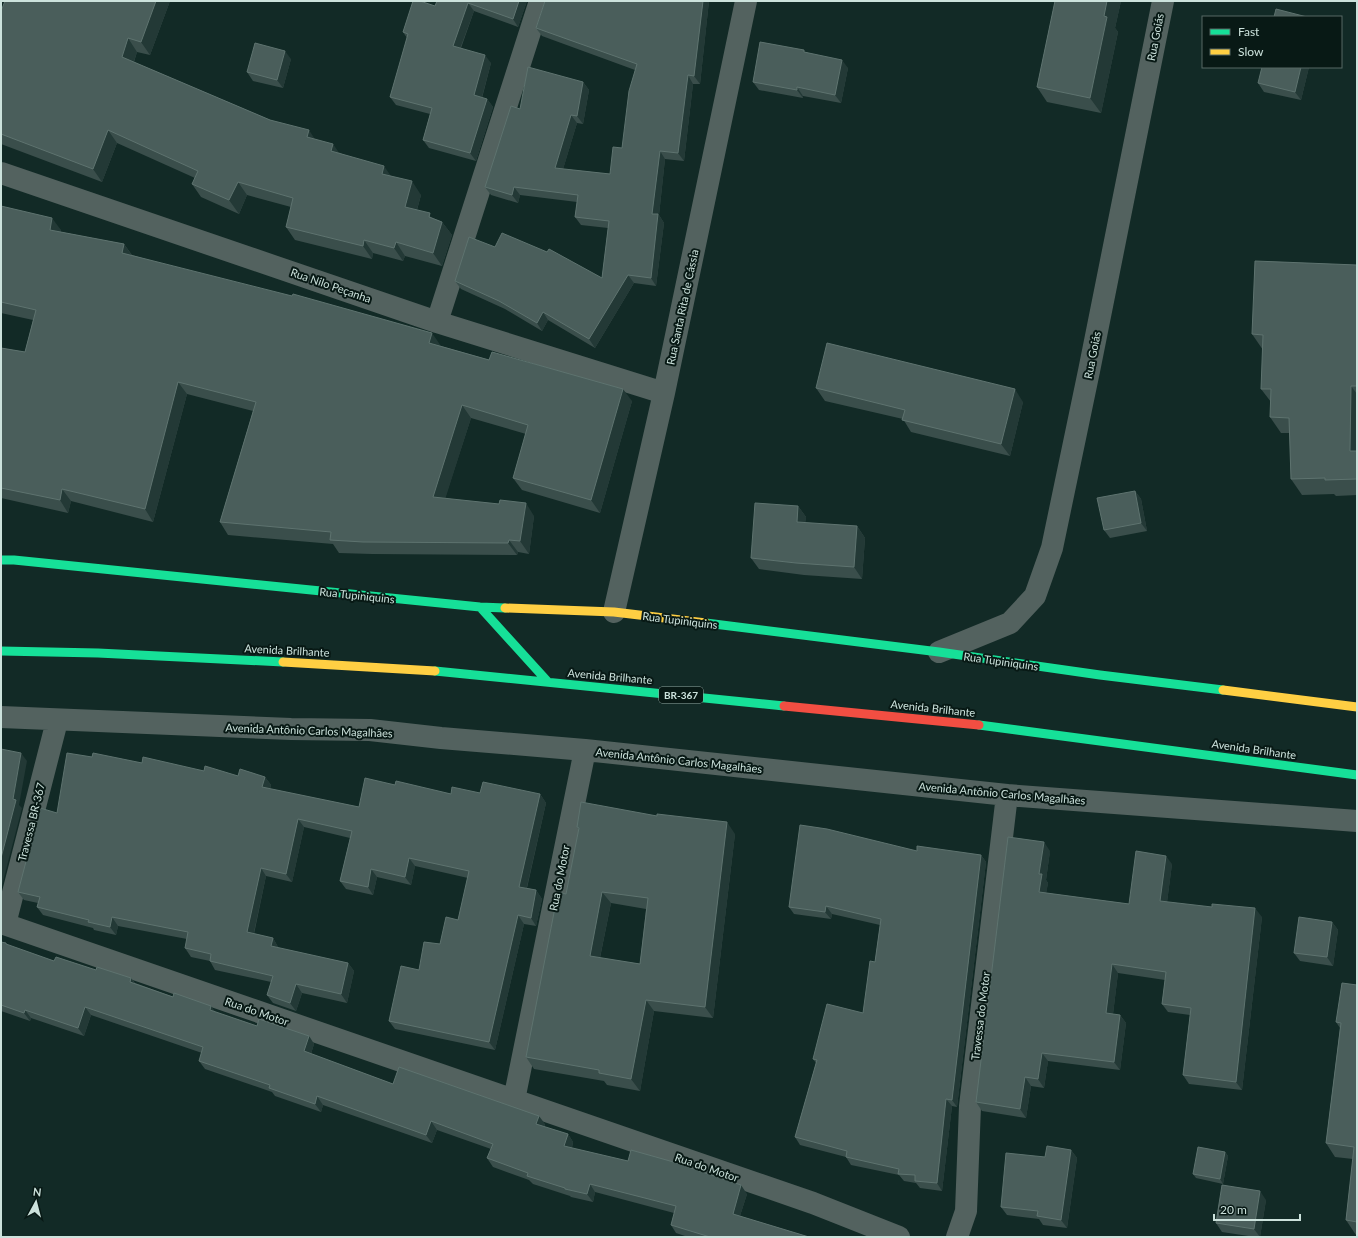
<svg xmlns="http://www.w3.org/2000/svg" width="1358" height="1238" font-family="Lato,sans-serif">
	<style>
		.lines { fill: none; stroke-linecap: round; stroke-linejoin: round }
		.street { stroke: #53625f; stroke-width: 22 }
		.fast { stroke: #16e098; stroke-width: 9 }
		.slow { stroke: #ffcf43; stroke-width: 9 }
		.jam { stroke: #f24e42; stroke-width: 9 }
		.wall { fill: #3a4e4b; fill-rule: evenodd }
		.shaded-wall { fill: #233936 }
		.building { fill: #4a5e5b; stroke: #5e736f; fill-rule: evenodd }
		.labels { text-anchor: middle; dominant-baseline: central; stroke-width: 4; stroke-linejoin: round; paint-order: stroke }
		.shield { fill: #081915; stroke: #91a6a0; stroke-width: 1 }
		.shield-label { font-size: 10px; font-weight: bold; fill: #cce2dc }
		.street-label { font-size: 11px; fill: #cce2dc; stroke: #081915 }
	</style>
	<rect width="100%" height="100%" fill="#122a26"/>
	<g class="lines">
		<!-- street -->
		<path class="street" d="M1,173L437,322L664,393
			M437,322L540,1
			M614,612L664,393L746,1
			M939,652L1010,623L1035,596L1052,548L1089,371L1163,1
			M1,717L291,729L370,730L441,738L585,750L1007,795L1357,821
			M1,923L813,1203L899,1237
			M5,924L57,721
			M514,1100L585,750
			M957,1237L966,1211L970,1106L1007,795"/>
		<!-- fast -->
		<path class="fast" d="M1,560H14L480,607L505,608
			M480,607L548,682
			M706,623L939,652L1100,675L1223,690
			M1,651L98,653L283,662
			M435,671L784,706
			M979,725L1357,775"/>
		<!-- slow -->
		<path class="slow" d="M505,608L614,612L706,623
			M283,662L435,671
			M1223,690L1357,707"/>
		<!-- jam -->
		<path class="jam" d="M784,706L979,725"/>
	</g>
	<!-- wall -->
	<path class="wall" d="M170,1L150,55L137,52L134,62L315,139L340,153L391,176L421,195L417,210L433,218L442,222L452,235L442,266L405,256L403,261L373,253L372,259L295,240L286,227L291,207L247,195L239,214L201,197L192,184L195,178L117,143L102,182L1,144V11Z
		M437,1H527L518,27L474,11L461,48L491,63L482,98L487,99L493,107L476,161L429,148L423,140L430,114L396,105L390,97L407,38L403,32L435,6Z
		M545,1H709L700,84H693L684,161L665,159L659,215L664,223L656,286L634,283L595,348L548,320L542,331L505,309L461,289L455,281L495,247L602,278L608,228L581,225L575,217L577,202L520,195L518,203L491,195L485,187L520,109L583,82L589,90L583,124L577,123L563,169L610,174L622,148L635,70L542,36L536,28Z
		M1055,1H1121L1115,28L1118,32L1101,113L1047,102L1037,87Z
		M806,52L848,68L841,103L803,96V98L759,90L753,82Z
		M291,59L283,88L253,81L247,72Z
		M1309,67L1301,100L1264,92L1258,83Z
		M1,206L61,230V232L124,244L132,255L441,346L632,401L600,513L522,490L513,478L526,434L471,418L445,498L534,516L529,554L518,552L517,555L372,554L339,553L333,544L228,535L220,522L253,411L187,394L153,522L71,501L68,513L1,498V348L25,352L33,320L1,313Z
		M1357,265V495L1336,496L1334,494L1302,495L1291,479L1290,433H1281L1270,417L1271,402L1261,389L1263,350L1252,334Z
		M816,388L1023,402L1010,456L911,432L903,419L825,401Z
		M1135,491L1141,499L1147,531L1110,538L1104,530Z
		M798,506L806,517L805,523L857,526L865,538L862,579L804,575L759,569L751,558Z
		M92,757L142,763L204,771L238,776L265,777L271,785L270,789L359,807L395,785L451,794L480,793L540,794L546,803L527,888L536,890L542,899L536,926L524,924L495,1050L395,1029L389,1021L419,970L440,944L458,920L468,878L415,866L411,885L377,877L373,895L346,889L340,881L350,838L304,827L292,882L266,876L254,934L273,938L278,947V948L348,963L354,971L347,1003L302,993L296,1011L273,1003L267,995L271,982L215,970L210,961L191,957L185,948L187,939L118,926L116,935L94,930L93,928L43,915L37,907L38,903L24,900L18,892L57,813Z
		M577,827L735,834L713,1018L654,1011L640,1091L607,1085L604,1081L534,1069L526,1057L566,894L579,830ZM611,903L646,909L640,964L600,958Z
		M917,851L981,855L986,862L957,1107L952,1106L942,1191L920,1188L916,1183L904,1181L899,1175L851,1165L846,1157L800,1145L795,1137L816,1063L813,1059L863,1013L875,962L880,925L832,914L831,919L794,914L789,907Z
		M1050,851L1046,880L1048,883L1046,893L1129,904L1172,864L1167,902L1262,917L1242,1090L1189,1084L1183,1075L1190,1015L1168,1012L1162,1004L1165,980L1118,973L1113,1014L1120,1015L1126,1023L1120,1070L1048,1061L1044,1088L1031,1086L1026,1118L982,1111L976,1102Z
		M1332,922L1338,930L1333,966L1300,961L1294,953Z
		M1,942L6,943L7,945L54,961L131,978L135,983L215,1012L257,1026L309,1036L314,1044L311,1054L393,1084L545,1124L544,1127L568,1134L573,1142L572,1148L747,1194L740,1216L809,1237H688L676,1233L671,1225L674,1213L595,1192L593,1202L571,1197L570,1196L533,1184L529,1180L493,1167L487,1158L491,1149L437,1130L432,1143L323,1105L321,1112L275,1096L272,1092L205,1069L199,1061L202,1053L91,1015L84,1036L31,1018L30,1021L1,1011Z
		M1357,985V1235H1356L1346,1220L1353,1159L1335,1157L1326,1143L1340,1028L1336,1022Z
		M1071,1150L1077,1158L1067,1228L1043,1225L1039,1219L1007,1215L1001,1207L1045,1157Z
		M1225,1152L1228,1156L1223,1184L1196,1178L1193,1174Z
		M1266,1200L1260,1237H1255L1222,1232L1216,1223Z"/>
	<!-- shaded-wall -->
	<path class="shaded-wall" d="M156,1H170L150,55L141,42Z
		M519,1H527L518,27L513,19Z
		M703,1H709L700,84L694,76Z
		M1107,1H1121L1115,28L1118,32L1101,113L1090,98L1104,16Z
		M468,3L474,11L458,54L453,46Z
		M128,38L137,52L131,70L122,57Z
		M285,51L291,59L283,88L277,80Z
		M485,55L491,63L480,104L474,95Z
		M842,60L848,68L841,103L835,95Z
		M1301,67H1309L1301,100L1295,92Z
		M688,75L693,84L684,161L678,153Z
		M583,82L589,90L583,124L577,116Z
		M797,87L803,96V98L797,90Z
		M487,99L493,107L476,161L470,153Z
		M571,115L577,123L561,176L555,168Z
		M108,130L117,143L102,182L93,169Z
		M309,130L318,144L307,137Z
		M333,144L342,157L331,151Z
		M660,151L665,159L659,215L664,223L656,286L651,278L652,214Z
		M384,166L393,179L382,174Z
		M412,181L421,195L414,220L405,207Z
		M238,182L247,195L239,214L229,200Z
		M514,187L520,195L518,203L512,195Z
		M52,218L61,230L59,242L50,230Z
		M442,222L452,235L442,266L433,253Z
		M364,240L373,253L372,259L363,246Z
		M396,242L405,256L403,261L394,248Z
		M124,244L133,257L122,253Z
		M628,275L634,283L595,348L589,339Z
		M543,312L548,320L542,331L537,323Z
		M432,333L441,346L429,343Z
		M178,382L187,394L153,522L145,509Z
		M1351,386L1357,394V461L1350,451Z
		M623,389L632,401L600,513L591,500Z
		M1015,389L1023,402L1010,456L1001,444Z
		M462,405L471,418L442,509L433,497Z
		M62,489L71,501L68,513L60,500Z
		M1135,491L1141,499L1147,531L1141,523Z
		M526,503L534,516L529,554L520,541Z
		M798,506L806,517L804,534L797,522Z
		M857,526L865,538L862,579L854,567Z
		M509,540L518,552L517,555L508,543Z
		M21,753L27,761L19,805L22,808L1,889V858L13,799Z
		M265,777L271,785L268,795L262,787Z
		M540,794L546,803L525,895L519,887Z
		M298,819L304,827L292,882L286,874Z
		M727,822L735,834L713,1018L705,1007Z
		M1044,842L1050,851L1046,880L1048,883L1045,901L1039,892V874Z
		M981,855L986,862L957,1107L952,1100Z
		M1166,856L1172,864L1166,910L1160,901Z
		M409,858L415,866L411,885L405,877Z
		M261,868L266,876L252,941L247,932Z
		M371,869L377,877L373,895L368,887Z
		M536,890L542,899L536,926L531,918Z
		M602,892L611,903L598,967L590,956Z
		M826,906L832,914L831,919L825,912Z
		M1255,908L1262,917L1242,1090L1236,1082Z
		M518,915L524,924L495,1050L489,1042Z
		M112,917L118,926L116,935L110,927Z
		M1332,922L1338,930L1333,966L1327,957Z
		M273,938L278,947L277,954L271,946Z
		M348,963L354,971L347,1003L341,994Z
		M1112,964L1118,973L1112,1022L1106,1013Z
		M131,978L137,987L130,982Z
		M296,984L302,993L296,1011L290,1003Z
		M646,1000L654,1011L640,1091L631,1079Z
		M211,1006L217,1014L210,1010Z
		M85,1007L91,1015L84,1036L78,1028Z
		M25,1010L31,1018L30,1021L24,1013Z
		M1120,1015L1126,1023L1120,1070L1114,1062Z
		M309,1036L314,1044L309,1060L304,1051Z
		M1042,1053L1048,1061L1044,1088L1038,1079Z
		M1025,1077L1031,1086L1026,1118L1020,1109Z
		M317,1096L323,1105L321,1112L315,1104Z
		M946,1099L952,1106L942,1191L937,1183Z
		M539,1116L545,1124L542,1133L536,1124Z
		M431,1121L437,1130L432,1143L426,1135Z
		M568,1134L573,1142L570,1154L564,1146Z
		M1071,1150L1077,1158L1067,1228L1061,1220Z
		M1225,1152L1228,1156L1223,1184L1220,1179Z
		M590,1184L595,1192L593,1202L587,1194Z
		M741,1185L747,1194L738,1222L733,1214Z
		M1260,1191L1266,1200L1260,1237L1254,1229Z"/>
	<!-- building -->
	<path class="building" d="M5,1H156L141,42L128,38L122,57L270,120L309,130L307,137L333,144L331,151L384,166L382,174L412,181L405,207L430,213L429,217L442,222L433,253L396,242L394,248L364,240L363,246L286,227L293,198L238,182L229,200L192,184L198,171L108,130L93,169L1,134V11Z
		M413,1H420L435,6L437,1H519L513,19L468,3L453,46L485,55L474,95L487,99L470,153L423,140L432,108L390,97L408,34L403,32Z
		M545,1H703L694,76L688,75L678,153L660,151L652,214H658L651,278L628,275L589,339L543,312L537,323L499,301L455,281L469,237L495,247L502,233L547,252L549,249L602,278L609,221L575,217L578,195L514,187L512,195L485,187L511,106L520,109L528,67L583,82L577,116L571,115L555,168L610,174L613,147L622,148L629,91L637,64L536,28Z
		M1055,1H1107L1104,16L1107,17L1090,98L1037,87Z
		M1276,9L1307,17H1274Z
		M760,42L804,50V52L842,60L835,95L797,87V90L753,82Z
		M255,43L285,51L277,80L247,72Z
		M1262,67H1301L1295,92L1258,83Z
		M1,206L52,218L50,230L124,244L122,253L292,296L293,294L432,333L429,343L489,360L492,352L623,389L591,500L513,478L528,425L462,405L433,497L499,504L500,500L526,503L520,541L509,540L508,543L363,542L330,540L331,532L220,522L256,402L178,382L145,509L62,489L60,500L1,488V348L25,352L36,310L1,302Z
		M1255,261L1357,265V386H1351L1350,451H1357V479L1325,480V478L1291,479L1289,418L1270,417L1271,389H1261L1263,335L1252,334Z
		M827,343L1015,389L1001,444L902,420L905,410L816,388Z
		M1135,491L1141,523L1104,530L1097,498Z
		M755,503L798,506L797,522L857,526L854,567L796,563L751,558Z
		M1,749L21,753L13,799L16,800L1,858Z
		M67,753L92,757L93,753L142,763L143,757L204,771L205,766L238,776L240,769L265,777L262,787L359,807L365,778L395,785L396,781L451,794L452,787L480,793L483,782L540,794L519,887L536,890L531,918L518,915L489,1042L389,1021L401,966L419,970L424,942L440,944L446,917L458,920L469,871L409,858L405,877L371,869L368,887L340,881L352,831L298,819L286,874L261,868L247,932L273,938L271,946L348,963L341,994L296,984L290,1003L267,995L273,976L210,961L211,954L185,948L188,932L112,917L110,927L88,922L89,920L37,907L40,897L18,892L40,808L57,813Z
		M581,802L657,816V814L727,822L705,1007L646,1000L631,1079L599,1073V1070L526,1057L558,892L566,894L579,828L577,827ZM602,892L648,898L640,964L590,956Z
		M800,825L827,829L917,851V846L981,855L952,1100L946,1099L937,1183L915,1181V1175L898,1174L899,1169L846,1157L847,1151L795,1137L817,1060L813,1059L827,1004L863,1013L870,961L875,962L881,919L826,906L825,912L789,907Z
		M1008,837L1044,842L1039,874H1042L1039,892L1129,904L1136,851L1166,856L1160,901L1212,907V904L1255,908L1236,1082L1183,1075L1191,1008L1162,1004L1166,972L1112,964L1106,1013L1120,1015L1114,1062L1042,1053L1038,1079L1025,1077L1020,1109L976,1102Z
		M1299,917L1332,922L1327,957L1294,953Z
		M1,942L6,943V944L54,961L56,957L96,970L97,967L131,978L130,982L173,997L174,993L211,1006L210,1010L257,1026L259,1019L309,1036L304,1051L393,1084L399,1067L539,1116L536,1124L568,1134L564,1146L628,1161L631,1150L670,1161L741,1185L733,1214L809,1237H710L671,1225L676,1206L590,1184L587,1194L565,1189V1188L527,1176L528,1173L487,1158L493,1144L431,1121L426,1135L317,1096L315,1104L269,1088L270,1085L199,1061L203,1047L85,1007L78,1028L25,1010L24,1013L1,1005Z
		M1342,983L1357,985V1222L1346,1220L1354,1147L1326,1143L1341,1023L1336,1022Z
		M1047,1146L1071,1150L1061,1220L1037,1216L1038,1211L1001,1207L1006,1153L1045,1157Z
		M1198,1147L1225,1152L1220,1179L1193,1174Z
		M1222,1185L1260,1191L1254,1229L1216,1223Z"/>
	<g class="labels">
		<!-- shield labels -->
		<rect class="shield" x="659" y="687" width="44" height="16" rx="3"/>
		<g class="shield-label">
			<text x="681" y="695">BR-367</text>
		</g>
		<!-- street labels -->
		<g class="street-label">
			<text transform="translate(1155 37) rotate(-79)">Rua Goiás</text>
			<text transform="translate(331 285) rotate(19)">Rua Nilo Peçanha</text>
			<text transform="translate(682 307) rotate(-78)">Rua Santa Rita de Cássia</text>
			<text transform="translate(1092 355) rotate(-79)">Rua Goiás</text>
			<text transform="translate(357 595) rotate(6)">Rua Tupiniquins</text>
			<text transform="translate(680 620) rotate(7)">Rua Tupiniquins</text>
			<text transform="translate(287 650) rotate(3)">Avenida Brilhante</text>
			<text transform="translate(1001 661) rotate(8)">Rua Tupiniquins</text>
			<text transform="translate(610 676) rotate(5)">Avenida Brilhante</text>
			<text transform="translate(933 708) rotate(6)">Avenida Brilhante</text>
			<text transform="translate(309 730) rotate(2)">Avenida Antônio Carlos Magalhães</text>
			<text transform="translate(1254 749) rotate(8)">Avenida Brilhante</text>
			<text transform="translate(679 760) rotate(6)">Avenida Antônio Carlos Magalhães</text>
			<text transform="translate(1002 793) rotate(5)">Avenida Antônio Carlos Magalhães</text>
			<text transform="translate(31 822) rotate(-76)">Travessa BR-367</text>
			<text transform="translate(559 878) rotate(-79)">Rua do Motor</text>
			<text transform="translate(257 1011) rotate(19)">Rua do Motor</text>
			<text transform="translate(980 1016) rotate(-83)">Travessa do Motor</text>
			<text transform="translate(707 1167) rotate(19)">Rua do Motor</text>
		</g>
	</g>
	<!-- border -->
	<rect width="1358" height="1238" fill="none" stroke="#cce2dc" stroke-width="4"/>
	<!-- legend -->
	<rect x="1202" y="16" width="140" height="52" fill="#081915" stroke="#566965"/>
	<rect x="1210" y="29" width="20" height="6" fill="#16e098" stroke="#566965"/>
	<text x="1238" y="36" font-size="12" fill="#cce2dc">Fast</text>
	<rect x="1210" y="49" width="20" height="6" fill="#ffcf43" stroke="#566965"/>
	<text x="1238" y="56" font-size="12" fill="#cce2dc">Slow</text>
	<!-- north arrow -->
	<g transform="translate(36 1202) rotate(7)" stroke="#081915" stroke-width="3" paint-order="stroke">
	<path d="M0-3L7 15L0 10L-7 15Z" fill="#cce2dc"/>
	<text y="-6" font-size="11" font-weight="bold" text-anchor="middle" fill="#cce2dc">N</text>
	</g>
	<!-- scale -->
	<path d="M1214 1214v6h86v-6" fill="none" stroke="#cce2dc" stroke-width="2"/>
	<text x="1220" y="1214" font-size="12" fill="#cce2dc" stroke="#081915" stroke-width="3" paint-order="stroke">20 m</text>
</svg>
